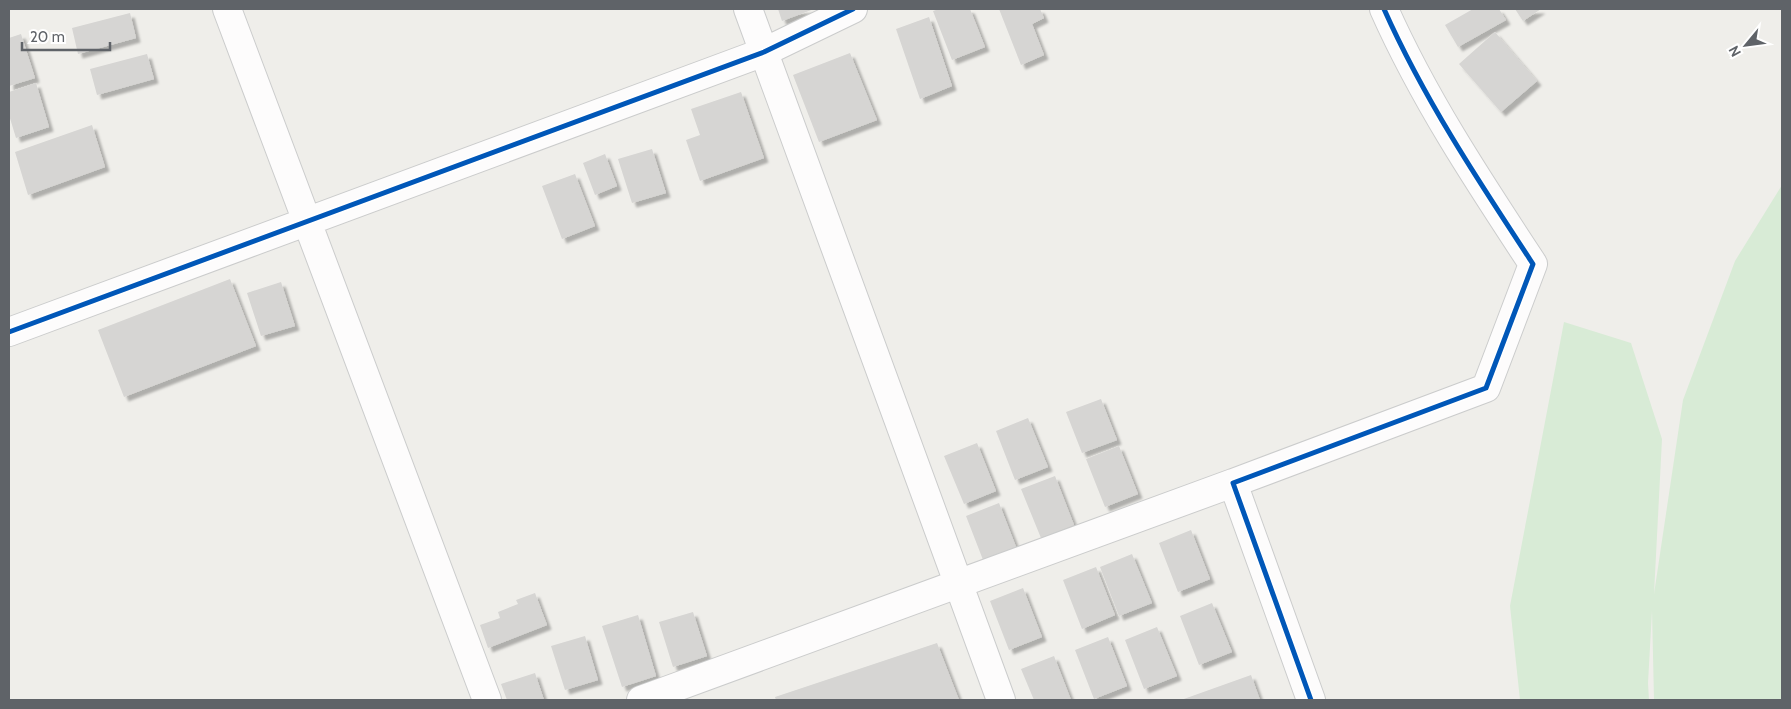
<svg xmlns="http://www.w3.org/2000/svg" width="1791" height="709" font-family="Cabin,sans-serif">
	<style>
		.green { fill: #d8ebd6 }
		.building { fill: #d6d5d3; filter: url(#shadow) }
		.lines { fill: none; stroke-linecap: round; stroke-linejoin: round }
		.minor-casing { stroke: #cbcccc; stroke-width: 30 }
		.minor { stroke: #fdfcfc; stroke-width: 28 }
		.cycleway-casing { stroke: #fff; stroke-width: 8 }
		.cycleway { stroke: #0057b8; stroke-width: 5 }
	</style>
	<defs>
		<filter id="shadow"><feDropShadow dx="4.5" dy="4.5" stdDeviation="1" flood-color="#0004"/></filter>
	</defs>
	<rect width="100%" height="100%" fill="#efeeea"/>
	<!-- green -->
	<path class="green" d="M1782,185V700H1654L1652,611L1648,683L1649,700H1520L1510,606L1564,322L1631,343L1662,439L1654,594L1683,400L1735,261Z"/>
	<!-- building -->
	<path class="building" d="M778,9H814L782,21Z
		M939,9H970L985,47L952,60L933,11Z
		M999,9H1040L1044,18L1032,24L1044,55L1021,65Z
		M1473,9H1499L1506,20L1458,47L1445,25Z
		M1515,9H1541L1523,21Z
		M130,13L136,38L78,54L72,28Z
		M929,17L952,86L920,99L896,29Z
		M1495,32L1537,81L1501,112L1459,64Z
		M21,34L35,78L9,86V38Z
		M850,53L877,120L819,142L793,75Z
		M147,54L154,79L97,95L90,69Z
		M36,83L49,127L16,138L9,115V92Z
		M741,92L764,158L700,181L686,140L700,135L691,109Z
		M92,125L105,167L28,195L15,152Z
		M652,149L666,193L632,203L618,159Z
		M605,154L617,186L595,195L583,163Z
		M575,174L595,226L562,239L542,186Z
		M230,279L256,346L124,397L98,330Z
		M281,282L295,326L261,336L247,293Z
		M1101,399L1117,440L1082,453L1066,412Z
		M1028,418L1048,467L1015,480L996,431Z
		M977,443L996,491L964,504L944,456Z
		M1119,446L1138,494L1105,507L1086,459Z
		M1055,476L1074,525L1041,538L1021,489Z
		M999,503L1018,552L985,565L966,516Z
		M1191,530L1210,579L1178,592L1159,543Z
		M1132,554L1152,603L1119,616L1100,567Z
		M1096,567L1115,615L1082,629L1063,580Z
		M1023,588L1042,637L1009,650L990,601Z
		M535,593L547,625L488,648L480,625L500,618L498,612L518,604L516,600Z
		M1212,603L1232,652L1199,665L1180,616Z
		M693,612L707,656L673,667L659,622Z
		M638,615L656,676L622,687L602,626Z
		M1157,627L1177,676L1144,689L1125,640Z
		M585,636L598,680L565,690L551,646Z
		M1108,637L1127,686L1094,699L1075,650Z
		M937,643L959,700H776L775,697Z
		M1054,656L1071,700H1034L1021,669Z
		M535,673L544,700H507L501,684Z
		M1251,675L1260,700H1181Z"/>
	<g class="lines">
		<defs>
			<path id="minor" d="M227,9L487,700
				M748,9L1001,700
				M9,332L764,52L853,9
				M641,700L1233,483
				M1311,700L1233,483L1486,388L1533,264C1479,182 1424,99 1384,9"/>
		</defs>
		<!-- minor casing -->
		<use href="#minor" class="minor-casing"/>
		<!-- minor -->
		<use href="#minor" class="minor"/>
		<defs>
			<path id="cycleway" d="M9,332L764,52L853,9
				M1311,700L1233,483L1486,388L1533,264C1479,182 1424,99 1384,9"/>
		</defs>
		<!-- cycleway casing -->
		<use href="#cycleway" class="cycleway-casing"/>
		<!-- cycleway -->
		<use href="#cycleway" class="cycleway"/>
	</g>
	<!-- border -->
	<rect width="1791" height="709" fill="none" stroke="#5f6368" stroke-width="20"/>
	<!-- north arrow -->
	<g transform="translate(1746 45) rotate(241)" stroke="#ffffff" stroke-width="4" paint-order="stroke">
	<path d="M0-4L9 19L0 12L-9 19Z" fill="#5f6368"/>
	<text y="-8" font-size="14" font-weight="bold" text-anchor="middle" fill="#5f6368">N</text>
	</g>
	<!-- scale -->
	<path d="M22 42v8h88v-8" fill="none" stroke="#5f6368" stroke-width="2.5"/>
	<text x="30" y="42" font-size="15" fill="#5f6368" stroke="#ffffff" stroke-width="4" paint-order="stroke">20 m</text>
</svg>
